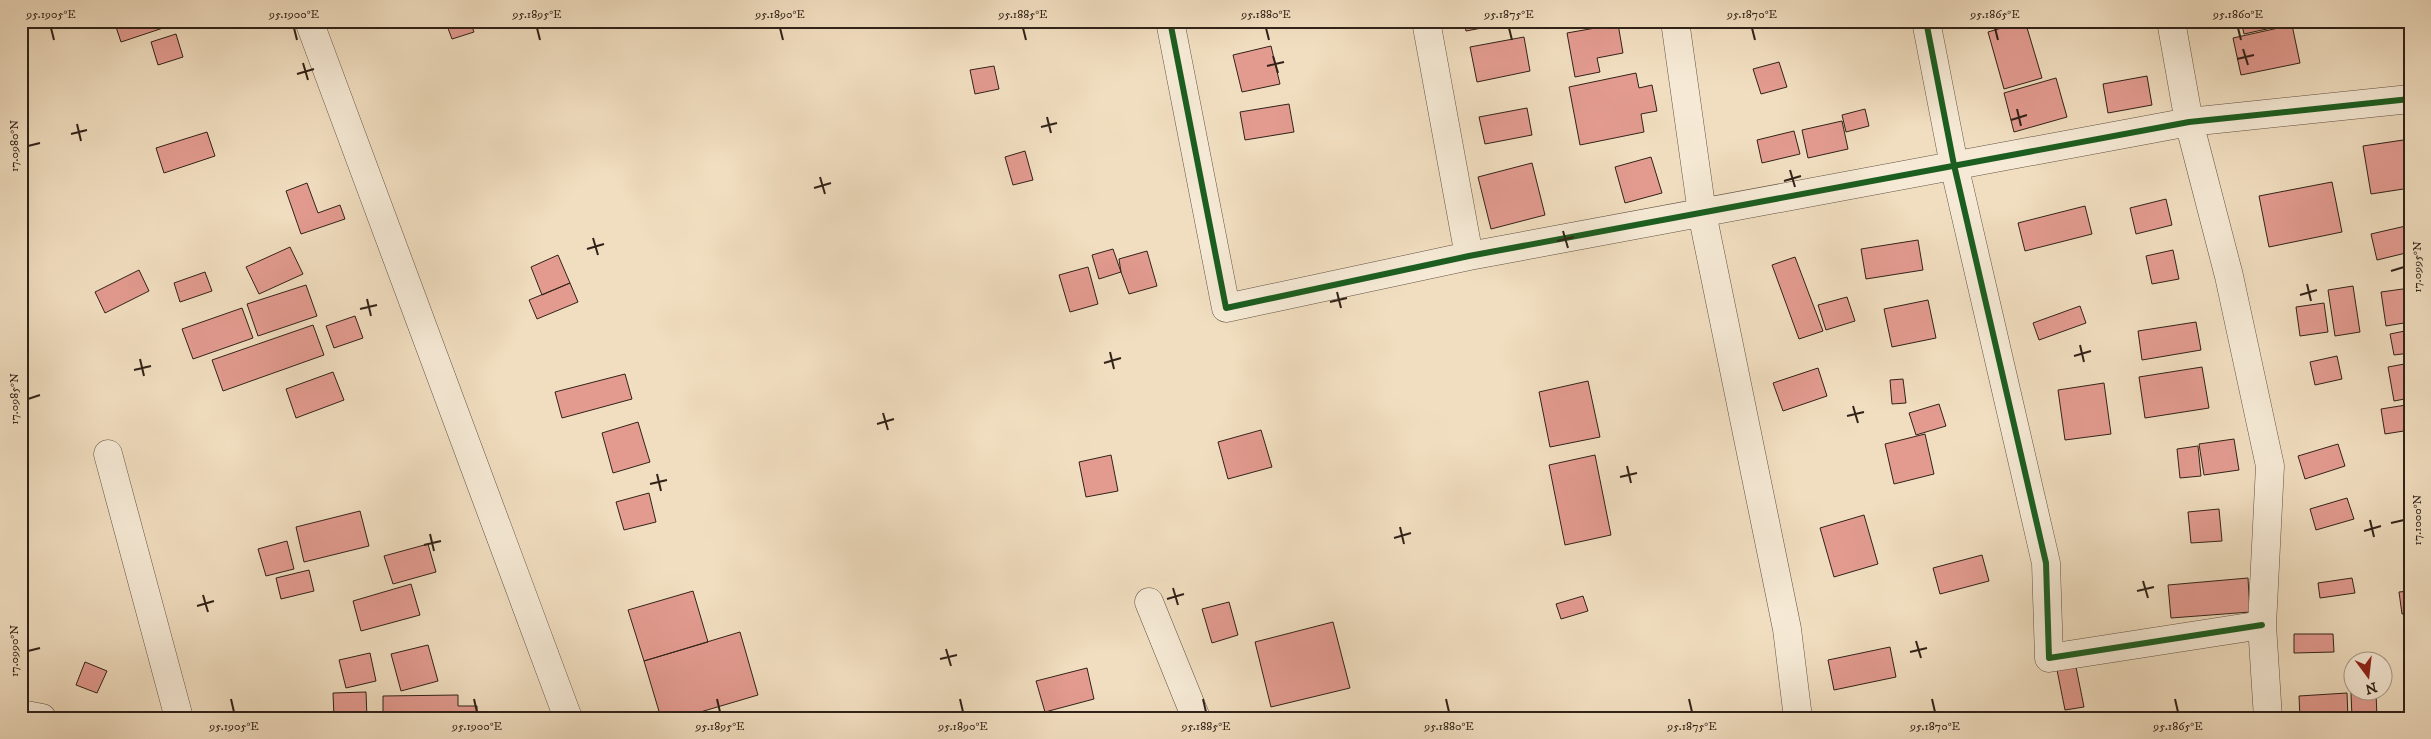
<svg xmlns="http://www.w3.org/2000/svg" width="2431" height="739" font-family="'IM FELL DW Pica',serif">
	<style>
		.building { fill: #e39b90; stroke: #312218 }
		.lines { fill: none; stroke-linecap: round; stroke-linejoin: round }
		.minor-casing { stroke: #615142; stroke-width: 29 }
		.minor { stroke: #f6ead6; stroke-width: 28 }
		.cycleway-casing { stroke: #f6ead6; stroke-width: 9 }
		.cycleway { stroke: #1b5e20; stroke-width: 6 }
		.ticks { fill: none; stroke: #312218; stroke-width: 2 }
		.neatline { fill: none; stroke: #312218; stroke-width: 2 }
		.ticks-label { font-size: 12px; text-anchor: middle; fill: #312218 }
	</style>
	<rect width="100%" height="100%" fill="#f1dec0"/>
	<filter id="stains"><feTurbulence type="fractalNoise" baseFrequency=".004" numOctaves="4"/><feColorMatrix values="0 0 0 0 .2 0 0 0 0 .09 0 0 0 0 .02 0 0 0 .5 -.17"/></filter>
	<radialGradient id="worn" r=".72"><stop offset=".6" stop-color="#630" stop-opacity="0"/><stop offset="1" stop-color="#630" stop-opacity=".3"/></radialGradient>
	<!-- building -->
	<path class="building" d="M114,21H171L172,25L121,42Z
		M451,21H470L474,32L452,39L446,23Z
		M1464,21H1519L1466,31Z
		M2025,21L2042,78L2004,89L1988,32Z
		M2241,21H2294V23L2244,34Z
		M1618,24L1623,53L1597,58L1600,72L1575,77L1567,33Z
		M2292,25L2300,63L2241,75L2233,38Z
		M176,34L183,57L158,65L151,42Z
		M1524,37L1530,71L1477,82L1470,47Z
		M1271,46L1280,84L1242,92L1233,55Z
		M1779,62L1787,87L1761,94L1753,69Z
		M994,66L999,89L975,94L970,70Z
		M1636,73L1639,88L1652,85L1657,111L1641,114L1644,132L1580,145L1569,87Z
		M2147,76L2152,105L2108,113L2103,84Z
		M2056,78L2067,117L2014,132L2004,93Z
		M1289,104L1294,132L1245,140L1240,112Z
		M1527,108L1532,135L1485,144L1479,117Z
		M1865,109L1869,126L1846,132L1842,115Z
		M1842,121L1848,149L1808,158L1802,130Z
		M1794,131L1800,154L1762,163L1757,140Z
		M207,132L215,156L164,173L156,148Z
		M2410,139V188L2371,194L2363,146Z
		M1025,151L1033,180L1013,185L1005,157Z
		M1651,157L1662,193L1625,203L1615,167Z
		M1532,163L1545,215L1491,229L1478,177Z
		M2332,182L2342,232L2269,247L2259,196Z
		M307,183L318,213L340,205L345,219L301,234L286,191Z
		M2166,199L2172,225L2136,234L2130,208Z
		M2085,206L2092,234L2025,251L2018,223Z
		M2410,225V252L2377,260L2371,234Z
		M1918,240L1923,270L1866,279L1861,249Z
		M290,247L303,274L259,294L246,267Z
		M1113,249L1121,272L1099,279L1092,255Z
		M2173,250L2179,279L2152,284L2146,256Z
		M1147,251L1157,286L1129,294L1121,272L1119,259Z
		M558,255L570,283L542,295L531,267Z
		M1795,257L1823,331L1799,339L1772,265Z
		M1088,267L1098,304L1070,312L1059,275Z
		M139,270L149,291L105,313L95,292Z
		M205,272L212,291L180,302L174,283Z
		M570,283L578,302L537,319L529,300Z
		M306,285L317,316L258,336L247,304Z
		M2353,286L2360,332L2335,336L2328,290Z
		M2410,288V322L2386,326L2381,292Z
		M1847,297L1855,321L1826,330L1818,305Z
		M1928,300L1936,338L1892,347L1884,309Z
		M2324,303L2328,332L2300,336L2296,307Z
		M2080,306L2086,323L2039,340L2033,323Z
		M242,308L253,338L193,359L182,329Z
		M355,316L363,338L334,348L326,326Z
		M2196,322L2201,350L2142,360L2138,331Z
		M313,325L324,355L223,391L212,360Z
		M2410,330V353L2394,355L2390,334Z
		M2337,356L2342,379L2315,385L2310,362Z
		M2410,363V398L2394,401L2388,367Z
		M2202,367L2209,408L2145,418L2139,377Z
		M1818,368L1827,396L1783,411L1773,383Z
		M333,372L344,400L296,418L286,389Z
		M625,374L632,399L562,418L555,392Z
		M1903,379L1906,403L1892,404L1890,380Z
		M1588,381L1600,437L1550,447L1539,392Z
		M2104,383L2111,434L2065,440L2058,390Z
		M1939,404L1946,426L1916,435L1909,413Z
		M2406,405L2410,430L2385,434L2381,409Z
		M638,422L650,462L613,473L602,433Z
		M1261,430L1272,467L1228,479L1218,442Z
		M1925,434L1934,474L1894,484L1885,444Z
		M2234,439L2239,470L2204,475L2199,444Z
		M2338,444L2345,466L2305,479L2298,456Z
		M2198,446L2201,476L2180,478L2177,449Z
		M1111,455L1118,491L1086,497L1079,462Z
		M1595,455L1611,535L1565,545L1549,465Z
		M2407,455H2410V490Z
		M649,493L656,522L624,530L616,502Z
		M2347,498L2354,519L2316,530L2310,509Z
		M2219,509L2222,541L2191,543L2188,512Z
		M360,511L369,546L304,562L296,527Z
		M1864,515L1878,564L1834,577L1820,528Z
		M287,541L294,569L266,576L258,549Z
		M428,544L436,572L393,584L384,556Z
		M1982,555L1989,581L1940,594L1933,568Z
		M309,570L314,591L281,599L276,578Z
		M2248,578L2250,612L2171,618L2168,585Z
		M2352,578L2355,593L2320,598L2318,583Z
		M411,584L420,615L361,631L353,601Z
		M693,591L708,642L644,661L628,610Z
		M2410,591V613L2402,614L2399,592Z
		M1583,596L1588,611L1561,619L1556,604Z
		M1229,602L1238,635L1212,643L1202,609Z
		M1333,622L1350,688L1271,707L1255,642Z
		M740,632L758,695L680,718H661L644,661Z
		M2294,634H2333L2334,652L2294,653Z
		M428,645L438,681L401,691L391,654Z
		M1890,647L1896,677L1834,690L1828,660Z
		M370,653L376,681L346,688L339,660Z
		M85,662L107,671L97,693L76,685Z
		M2076,667L2084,707L2065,710L2057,670Z
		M1087,668L1094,699L1045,712L1036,681Z
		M366,692L367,718H334L333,693Z
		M2376,692L2377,718H2352L2351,693Z
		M2347,693L2348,718H2300L2299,696Z
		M458,695V706H477V718H383V696Z
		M1887,714L1888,718H1872Z"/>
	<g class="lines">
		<defs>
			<path id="minor" d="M309,21L568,718
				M1170,21L1226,308L1469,256L2189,122L2410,99
				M1426,21L1469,256
				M1675,21L1702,213L1787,629L1798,718
				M1926,21L1954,165L2046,563L2049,658L2262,625
				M2171,21L2189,122L2229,276L2270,466L2262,625L2268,718
				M108,454L179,718
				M1149,602L1196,718
				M21,714L42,718"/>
		</defs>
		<!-- minor casing -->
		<use href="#minor" class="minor-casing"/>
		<!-- minor -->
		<use href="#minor" class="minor"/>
		<defs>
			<path id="cycleway" d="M1170,21L1226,308L1469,256L2189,122L2410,99
				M1926,21L1954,165L2046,563L2049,658L2262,625"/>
		</defs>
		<!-- cycleway casing -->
		<use href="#cycleway" class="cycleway-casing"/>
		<!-- cycleway -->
		<use href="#cycleway" class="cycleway"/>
	</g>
	<!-- ticks -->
	<path class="ticks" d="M51,28L54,40M294,28L297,40M537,28L540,40M780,28L783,40M1023,28L1026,40M1266,28L1269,40M1509,28L1512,40M1752,28L1755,40M1995,28L1998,40M2238,28L2241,40M2243,49L2248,65M1273,56L1278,73M2237,59L2254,55M303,63L308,80M1267,66L1284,62M297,74L314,69M2017,109L2021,126M1047,117L1051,133M2011,120L2027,115M77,124L81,141M1041,127L1057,123M71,134L87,130M28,146L40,143M1790,170L1795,187M820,177L825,194M1784,181L1801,176M814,188L831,183M1563,231L1568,248M593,238L598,255M1557,241L1574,237M587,249L604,244M2391,271L2404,267M2307,284L2311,301M1337,292L1341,308M2300,295L2317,290M367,299L371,316M1330,302L1347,298M360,309L377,305M2080,345L2084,362M1110,352L1114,369M2074,356L2091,351M140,359L144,376M1104,363L1121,358M134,370L151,366M28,399L40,395M1853,406L1858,423M883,413L888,430M1847,416L1864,412M877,424L894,419M1627,466L1631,483M657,474L661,491M1620,477L1637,473M650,484L667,480M2370,520L2374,537M2391,523L2404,520M1400,527L1404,544M2364,531L2381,526M430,534L434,551M1394,538L1411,533M424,545L441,541M2143,581L2148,598M1173,588L1178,605M2137,591L2154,587M203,595L208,612M1167,599L1184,594M197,606L214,601M1916,641L1921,658M946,649L951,666M28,651L40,648M1910,652L1927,648M940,659L957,655M231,699L234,712M474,699L477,712M717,699L720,712M960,699L963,712M1203,699L1206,712M1446,699L1449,712M1689,699L1692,712M1932,699L1935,712M2175,699L2178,712"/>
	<!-- margin -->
	<rect width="2431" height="739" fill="none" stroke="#f1dec0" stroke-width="55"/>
	<!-- north arrow -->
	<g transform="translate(2368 676) rotate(165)"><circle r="24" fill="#f6ead6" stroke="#a79a8a"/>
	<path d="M0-4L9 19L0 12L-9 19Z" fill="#8f2418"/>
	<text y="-8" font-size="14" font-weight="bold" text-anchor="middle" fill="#312218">N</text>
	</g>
	<rect x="28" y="28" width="2376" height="684" class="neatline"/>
	<g class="ticks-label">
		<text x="51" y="18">95.1905°E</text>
		<text x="294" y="18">95.1900°E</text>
		<text x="537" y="18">95.1895°E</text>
		<text x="780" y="18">95.1890°E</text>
		<text x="1023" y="18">95.1885°E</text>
		<text x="1266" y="18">95.1880°E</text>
		<text x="1509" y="18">95.1875°E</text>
		<text x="1752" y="18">95.1870°E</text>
		<text x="1995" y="18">95.1865°E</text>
		<text x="2238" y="18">95.1860°E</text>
		<text transform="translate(14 146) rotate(-90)" y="4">17.0980°N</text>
		<text transform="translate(2417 267) rotate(-90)" y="4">17.0995°N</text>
		<text transform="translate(14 399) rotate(-90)" y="4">17.0985°N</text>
		<text transform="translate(2417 520) rotate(-90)" y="4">17.1000°N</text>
		<text transform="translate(14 651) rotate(-90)" y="4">17.0990°N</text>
		<text x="234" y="730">95.1905°E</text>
		<text x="477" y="730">95.1900°E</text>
		<text x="720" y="730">95.1895°E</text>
		<text x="963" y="730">95.1890°E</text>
		<text x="1206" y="730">95.1885°E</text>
		<text x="1449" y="730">95.1880°E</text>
		<text x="1692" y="730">95.1875°E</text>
		<text x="1935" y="730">95.1870°E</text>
		<text x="2178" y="730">95.1865°E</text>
	</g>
	<rect width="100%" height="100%" filter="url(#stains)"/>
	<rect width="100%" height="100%" fill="url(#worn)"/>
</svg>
